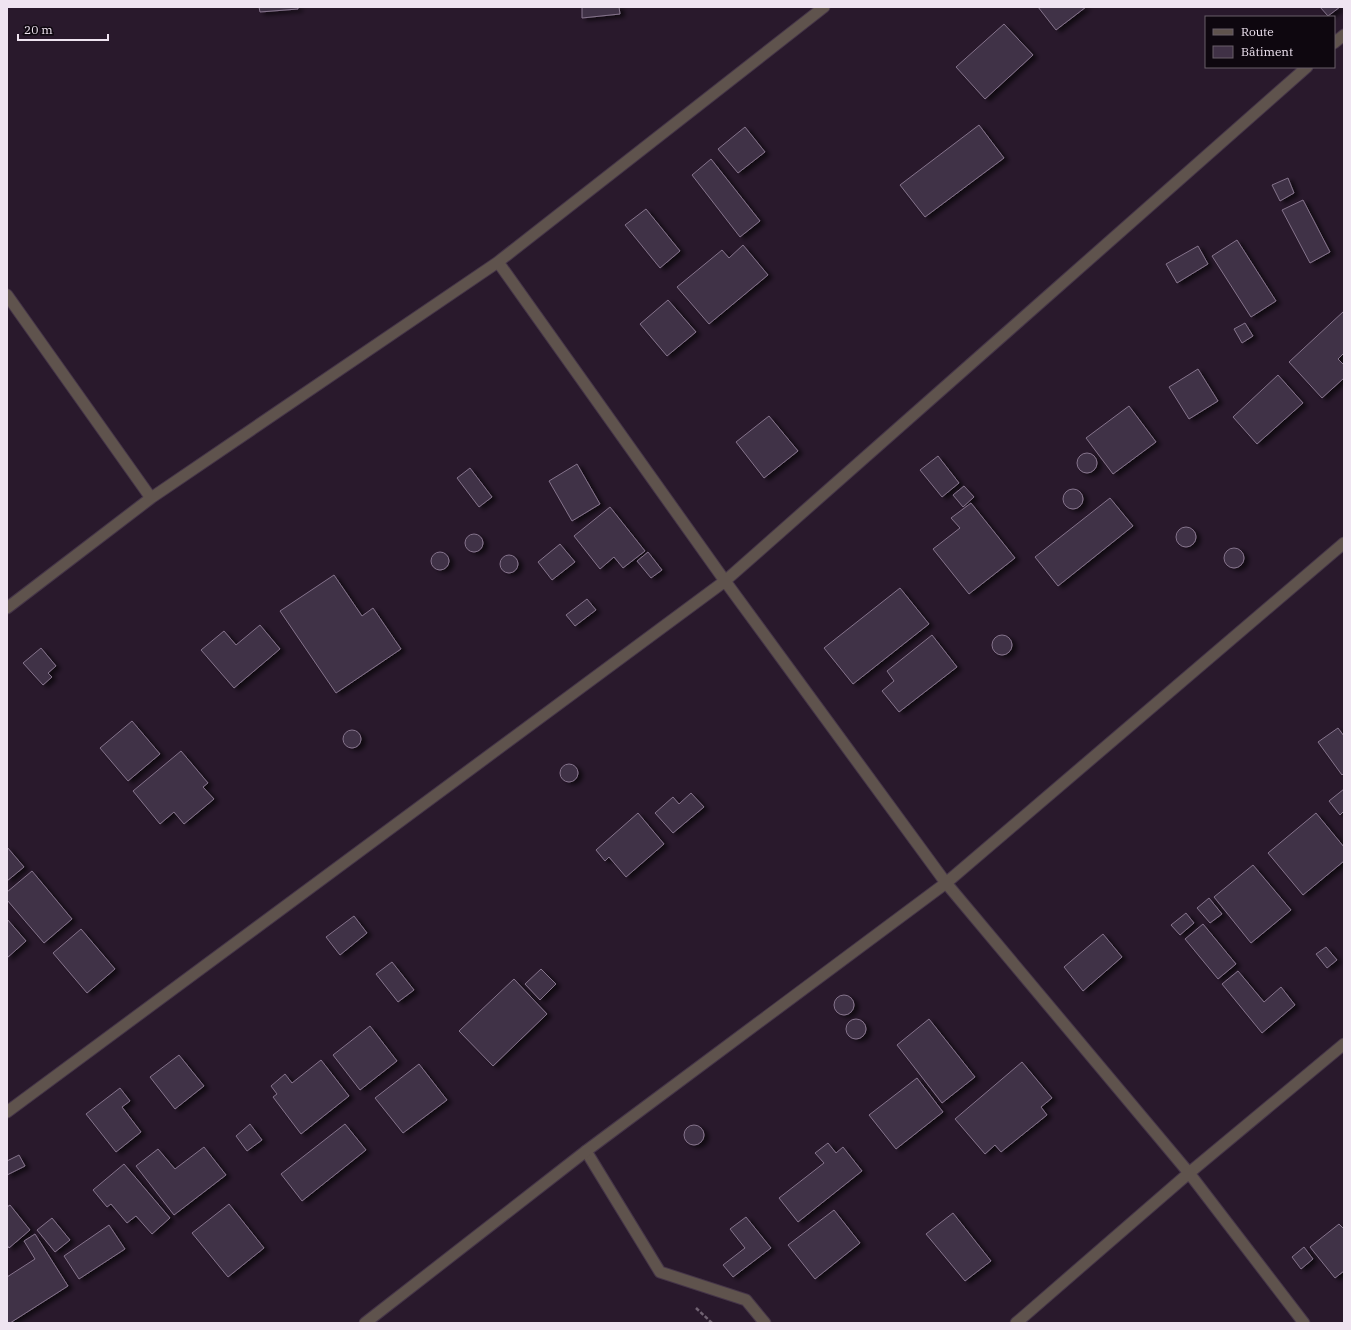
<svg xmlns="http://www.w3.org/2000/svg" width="1351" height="1330" font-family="'IBM Plex Serif',serif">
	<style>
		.building { fill: #403146; stroke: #85748c; filter: url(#shadow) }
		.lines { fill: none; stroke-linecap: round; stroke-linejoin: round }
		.service-casing { stroke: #453548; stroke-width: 13 }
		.minor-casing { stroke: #453548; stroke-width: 13 }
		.path { stroke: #706272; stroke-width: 2.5; stroke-dasharray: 4 2; stroke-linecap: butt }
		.service { stroke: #5f534d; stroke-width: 11 }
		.minor { stroke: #5f534d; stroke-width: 11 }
	</style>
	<defs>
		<filter id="shadow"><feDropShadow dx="4.5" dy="2.5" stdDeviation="2" flood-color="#0009"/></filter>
	</defs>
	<rect width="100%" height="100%" fill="#29192c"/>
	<!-- building -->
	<path class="building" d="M259,7H298V9L260,12Z
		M582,7H619L620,14L582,18Z
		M1038,7H1086L1056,30Z
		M1320,7H1340L1328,16Z
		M1004,24L1033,55L985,99L956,67Z
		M979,125L1004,158L925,217L900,185Z
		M745,127L765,152L738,173L718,149Z
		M711,159L760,221L740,237L692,175Z
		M1288,178L1294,193L1280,201L1272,185Z
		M1303,200L1330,252L1310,263L1282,210Z
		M646,209L680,251L660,268L625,225Z
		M1237,240L1276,301L1251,317L1212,256Z
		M743,245L768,275L709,324L677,287L722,250L729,258Z
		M1198,246L1208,264L1177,283L1166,264Z
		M668,300L696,332L667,356L640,324Z
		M1344,311V353L1338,359L1344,365V378L1322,398L1289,362Z
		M1245,323L1253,336L1242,343L1234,329Z
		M1198,369L1218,401L1189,419L1169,387Z
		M1278,375L1303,403L1257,444L1233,417Z
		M1129,406L1156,442L1113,474L1086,438Z
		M769,416L798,451L764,478L736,442Z
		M1077 463a10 10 0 1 1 20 0a10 10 0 1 1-20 0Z
		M938,456L959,483L942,497L920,470Z
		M577,464L600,504L572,521L549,481Z
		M470,468L492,497L479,507L457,478Z
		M964,486L974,497L963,507L953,495Z
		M1063 499a10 10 0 1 1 20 0a10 10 0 1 1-20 0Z
		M1110,498L1133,526L1058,586L1035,557Z
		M971,503L1015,558L969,594L933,549L960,528L951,518Z
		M610,507L645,551L623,568L614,557L600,569L574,536Z
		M1176 537a10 10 0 1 1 20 0a10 10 0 1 1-20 0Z
		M465 543a9 9 0 1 1 18 0a9 9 0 1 1-18 0Z
		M560,544L575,562L552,580L538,562Z
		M1224 558a10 10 0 1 1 20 0a10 10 0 1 1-20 0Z
		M648,552L662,570L651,578L637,561Z
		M431 561a9 9 0 1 1 18 0a9 9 0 1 1-18 0Z
		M500 564a9 9 0 1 1 18 0a9 9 0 1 1-18 0Z
		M334,575L362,616L373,608L401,649L336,693L280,611Z
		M900,588L929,624L853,684L824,648Z
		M587,599L596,610L575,626L566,615Z
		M260,625L280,649L234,688L201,650L224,631L236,645Z
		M932,635L957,667L899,712L882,691L894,681L887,671Z
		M992 645a10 10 0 1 1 20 0a10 10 0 1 1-20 0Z
		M41,648L56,666L48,673L52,677L43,685L23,663Z
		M132,721L160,754L128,781L100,748Z
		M1338,728L1344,736V773L1342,775L1318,742Z
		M343 739a9 9 0 1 1 18 0a9 9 0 1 1-18 0Z
		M181,751L208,783L203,787L214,799L184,824L174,812L160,824L133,791Z
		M560 773a9 9 0 1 1 18 0a9 9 0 1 1-18 0Z
		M1344,789V811L1340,815L1329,801Z
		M691,793L704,807L673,833L655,813L673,797L679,804Z
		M638,813L664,844L626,877L609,857L605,861L596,850Z
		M1316,813L1344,847V861L1303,895L1268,853Z
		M7,847L24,867L7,881Z
		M1253,865L1291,910L1251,943L1214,897Z
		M32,871L72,919L44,943L7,900V892Z
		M1209,898L1222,914L1210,923L1197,908Z
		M1186,913L1194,923L1180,935L1171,925Z
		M354,916L367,933L340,955L326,937Z
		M7,919L26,941L7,958Z
		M1203,924L1236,964L1218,979L1185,939Z
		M81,929L115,969L87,993L53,953Z
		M1103,934L1122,957L1083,991L1064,967Z
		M1326,947L1337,960L1327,968L1316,954Z
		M392,962L414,990L398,1002L376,974Z
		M541,969L556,984L540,1000L525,984Z
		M1238,971L1264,1002L1281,987L1295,1005L1262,1033L1222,984Z
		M514,979L547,1014L493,1066L459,1031Z
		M834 1005a10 10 0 1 1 20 0a10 10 0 1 1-20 0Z
		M929,1019L975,1077L942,1103L897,1045Z
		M846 1029a10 10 0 1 1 20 0a10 10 0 1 1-20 0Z
		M370,1026L397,1061L360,1090L333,1055Z
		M179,1055L204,1086L175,1109L150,1077Z
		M321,1060L349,1096L301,1134L273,1097L277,1094L271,1086L285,1074L292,1083Z
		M1022,1062L1052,1098L1041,1107L1047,1115L1001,1152L995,1145L985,1154L955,1119Z
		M419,1064L447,1100L403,1133L375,1098Z
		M917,1078L943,1112L896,1149L869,1115Z
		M120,1088L130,1101L122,1107L141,1132L116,1152L86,1114Z
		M250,1124L262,1140L247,1151L236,1136Z
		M345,1124L366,1150L302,1201L281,1174Z
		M684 1135a10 10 0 1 1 20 0a10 10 0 1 1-20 0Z
		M828,1143L836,1153L843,1147L862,1171L798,1222L779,1198L824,1163L815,1153Z
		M204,1147L226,1175L174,1215L136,1166L158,1149L175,1169Z
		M19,1155L25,1166L7,1175V1161Z
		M124,1164L170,1218L152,1234L136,1216L127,1223L111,1204L107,1207L93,1190Z
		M229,1204L264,1248L228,1277L192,1233Z
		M10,1205L30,1230L9,1248L7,1245V1207Z
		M834,1210L860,1243L815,1279L788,1245Z
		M953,1213L991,1261L965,1281L926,1234Z
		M746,1217L771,1248L733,1277L723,1265L745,1248L730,1229Z
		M52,1218L70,1240L55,1252L37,1230Z
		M1339,1224L1344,1229V1271L1335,1278L1310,1247Z
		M109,1225L125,1249L79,1279L64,1256Z
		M35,1234L68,1286L10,1323H7V1277L35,1259L24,1241Z
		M1304,1247L1313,1259L1301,1269L1292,1257Z"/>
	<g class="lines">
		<defs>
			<path id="service" d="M586,1151L660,1272L746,1300L765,1323"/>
			<path id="minor" d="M1334,43L1344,35
				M498,262L725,581L946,883L1189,1173L1304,1323
				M7,295L151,498
				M7,608L151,498L498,262L824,7
				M7,1112L725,581L1307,67
				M365,1323L586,1151L946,883L1344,543
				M1016,1323L1189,1173L1344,1044"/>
		</defs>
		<!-- service casing -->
		<use href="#service" class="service-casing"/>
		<!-- minor casing -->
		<use href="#minor" class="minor-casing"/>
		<!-- path -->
		<path class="path" d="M696,1308L712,1323"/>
		<!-- service -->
		<use href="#service" class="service"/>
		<!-- minor -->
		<use href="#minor" class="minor"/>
	</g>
	<!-- border -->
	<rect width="1351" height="1330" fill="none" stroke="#efe4f1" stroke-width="16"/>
	<!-- legend -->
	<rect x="1205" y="16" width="130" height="52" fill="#0e070f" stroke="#685f69"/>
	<rect x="1213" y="29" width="20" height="6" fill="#5f534d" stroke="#685f69"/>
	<text x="1241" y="36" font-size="12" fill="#efe4f1">Route</text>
	<rect x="1213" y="46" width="20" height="12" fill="#403146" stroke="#685f69"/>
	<text x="1241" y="56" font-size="12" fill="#efe4f1">Bâtiment</text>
	<!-- scale -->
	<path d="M18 34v6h90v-6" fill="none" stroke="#efe4f1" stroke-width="2"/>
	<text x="24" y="34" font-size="12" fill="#efe4f1" stroke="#0e070f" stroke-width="3" paint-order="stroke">20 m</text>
</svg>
